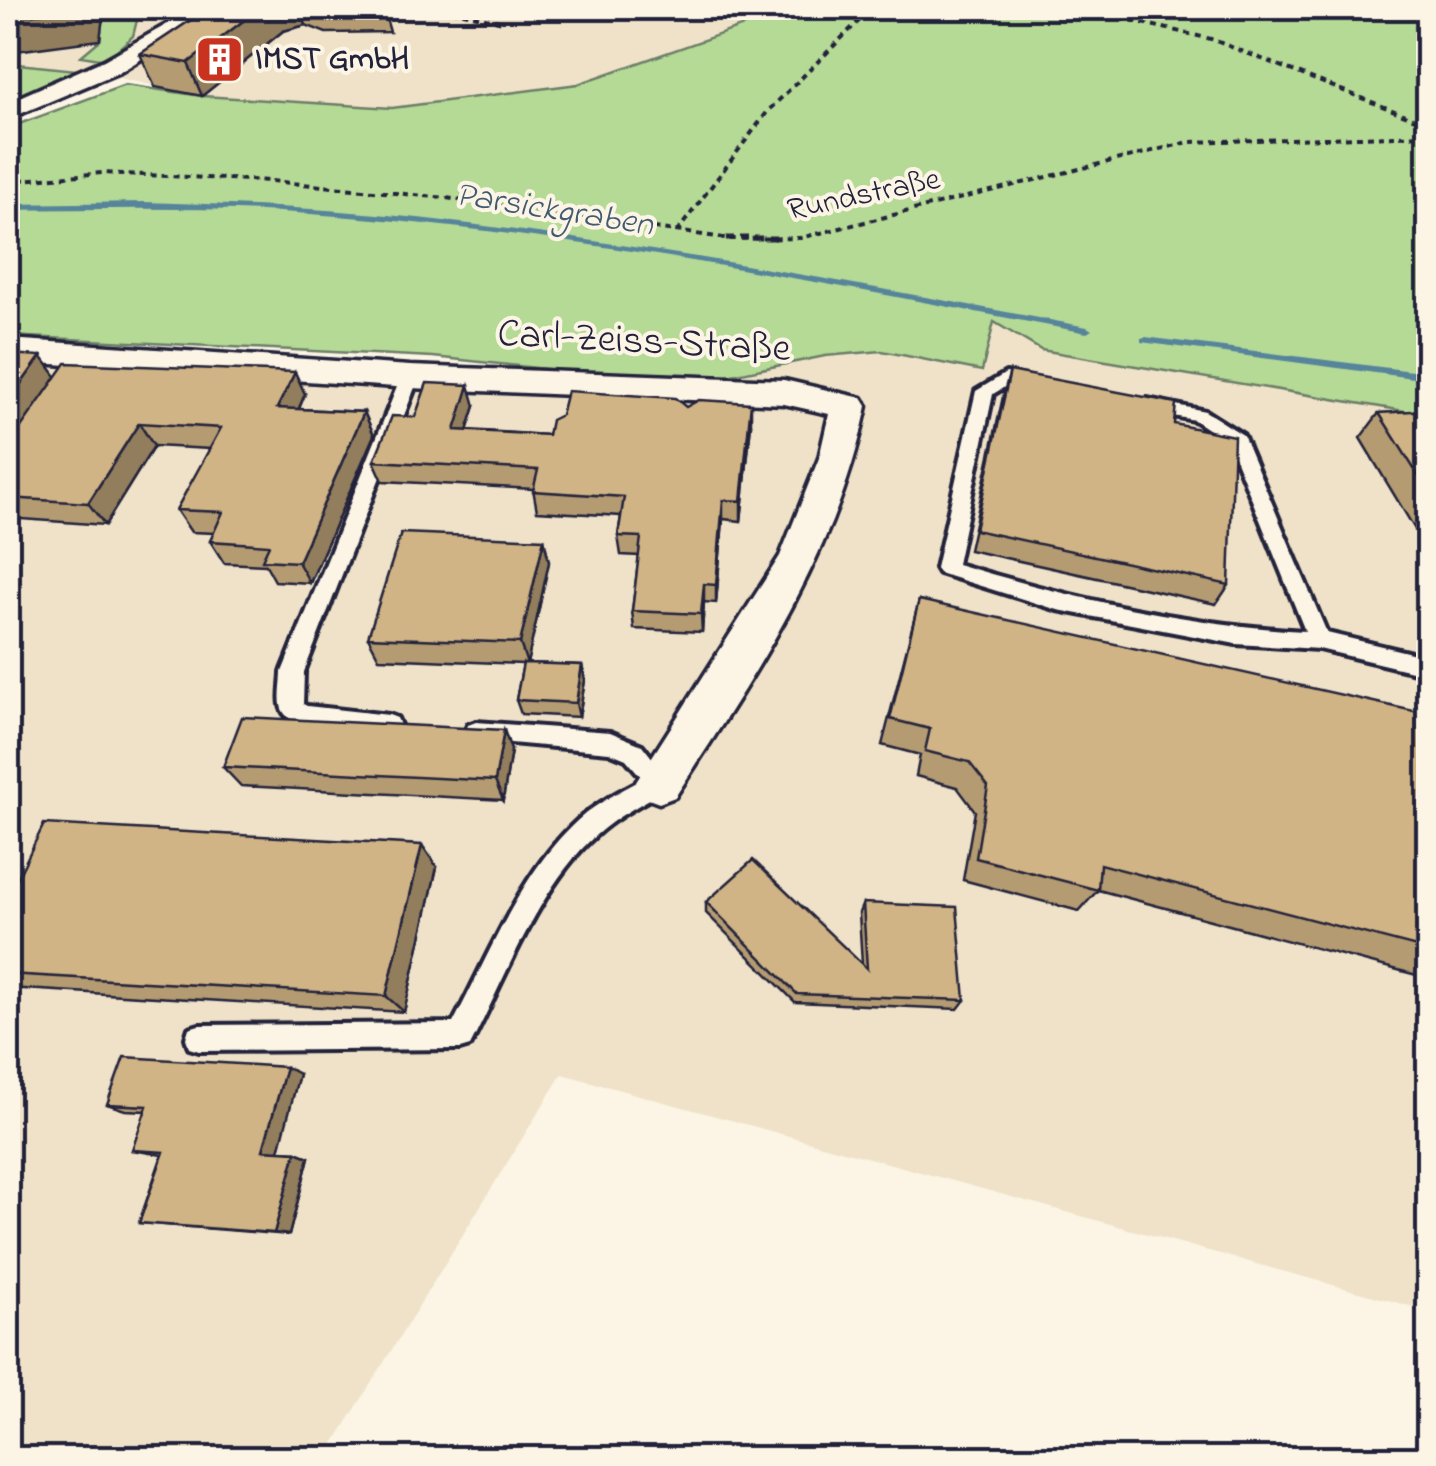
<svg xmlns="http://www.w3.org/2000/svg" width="1436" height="1466" font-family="'Indie Flower',sans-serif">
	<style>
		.built { fill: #efe2c8 }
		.green { fill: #b5da96; stroke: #6c7e68; stroke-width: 2.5 }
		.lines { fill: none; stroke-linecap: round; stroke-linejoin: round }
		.stream { fill: #57849a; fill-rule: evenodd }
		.service-casing { stroke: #22223b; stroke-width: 8 }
		.minor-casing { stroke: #22223b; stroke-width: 7 }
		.path-far1 { stroke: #22223b; stroke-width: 4; stroke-dasharray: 6 5; stroke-linecap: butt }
		.path { stroke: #22223b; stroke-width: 5; stroke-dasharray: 8 6; stroke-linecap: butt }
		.service { fill: #fcf5e5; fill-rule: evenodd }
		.minor { fill: #fcf5e5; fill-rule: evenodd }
		.wall { fill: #b49b72; stroke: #22223b; stroke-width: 2.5 }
		.shaded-wall { fill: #927e5d; stroke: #22223b; stroke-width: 2.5 }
		.building { fill: #d1b485; stroke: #22223b; stroke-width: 2.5 }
		.labels { text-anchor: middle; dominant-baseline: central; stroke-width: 8; stroke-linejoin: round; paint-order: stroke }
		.far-poi-label { font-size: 32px; font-weight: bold; fill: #22223b; stroke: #fcf5e5; text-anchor: start }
		.far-street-label { font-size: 32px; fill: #22223b; stroke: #fcf5e5 }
		.far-water-label { font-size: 35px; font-style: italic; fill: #415b73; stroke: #fcf5e5 }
		.street-label { font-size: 40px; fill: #22223b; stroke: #fcf5e5 }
	</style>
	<rect width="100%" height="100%" fill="#fcf5e5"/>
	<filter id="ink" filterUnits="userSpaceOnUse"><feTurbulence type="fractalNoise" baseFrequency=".01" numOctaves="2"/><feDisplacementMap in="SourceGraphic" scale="20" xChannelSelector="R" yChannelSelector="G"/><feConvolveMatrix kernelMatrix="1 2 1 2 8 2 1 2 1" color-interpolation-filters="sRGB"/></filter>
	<g filter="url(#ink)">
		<!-- built -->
		<path class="built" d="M8,8H795L578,84L392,108L202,96L86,71L8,63Z
			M994,321L1428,415V1311L562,1074L325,1458H8V350L529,381L882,351L982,371Z"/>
		<!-- green -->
		<path class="green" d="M104,8H140L133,36L106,60L81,56L100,40Z
			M795,8H1428V415L1041,350L994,322L982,371L882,351L825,356L688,384L433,357L8,336V128L125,85L202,96L392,108L578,84Z
			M8,63L86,71L8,103Z"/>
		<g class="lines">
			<!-- stream -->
			<path class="stream" d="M144,202C236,205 327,208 418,218C643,243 865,286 1087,327L1092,330L1087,333C820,283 552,228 280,212C189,207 98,209 8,210V204Z
				M1145,337L1428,373V380L1141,342V338Z"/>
			<defs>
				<path id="service" d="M410,371L419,377L304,672L303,704L307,706L389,715L397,718L400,725L397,732L389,735C367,732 292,731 283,711C278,702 282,683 282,672L401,377Z
					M1006,373L1043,381L1046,385L1037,391L1008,385L993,394L957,564C1071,598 1186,625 1305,631L1229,443L1194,420L1147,411L1138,405L1147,399L1205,411L1243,435L1327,633L1428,657V675L1319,649L1236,644L1058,610L939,573L936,568L976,391Z
					M476,722L610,732L642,745L671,782L667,789C643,803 617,816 596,835C539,886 505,979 470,1046L460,1049L199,1051L189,1048L186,1038L189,1028L199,1025L453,1023C489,956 520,873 578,820C597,803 620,791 643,779L626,759L609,752L468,739L465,732L468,725Z"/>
				<path id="minor" d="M196,8H224L122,71L8,119V102L104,60Z
					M8,339L410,366L784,380L862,398L867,406C837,553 756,673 675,797L659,803L643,797L636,782L780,556L819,458L829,414L784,404L410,388L8,361Z"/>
			</defs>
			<!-- service casing -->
			<use href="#service" class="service-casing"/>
			<!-- minor casing -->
			<use href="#minor" class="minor-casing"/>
			<!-- path-far1 -->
			<path class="path-far1" d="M441,8L503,22
				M1078,8L1211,39L1428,124
				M102,18L141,13
				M8,181L103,173L271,181L446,198L731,239L800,238L1189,142L1428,135
				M677,232L768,111L872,8"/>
			<!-- path -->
			<path class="path" d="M726,238H781"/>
			<!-- service -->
			<use href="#service" class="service"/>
			<!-- minor -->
			<use href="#minor" class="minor"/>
		</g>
		<!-- wall -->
		<path class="wall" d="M209,8H383L390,32L326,33L306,25L283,31L202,96L155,87L140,54Z
			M8,354L57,377L305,394L299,409L364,412L374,435L310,583L275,581L266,565L224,563L210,541L214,533L191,532L176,510L210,449L154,446L105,525L8,518Z
			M1010,371L1174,424L1229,585L1216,604L969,550L1004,392Z
			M475,406L467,430L548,435L686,407L751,424L741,521L723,519L716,603L704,602L702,632L634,629L632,611L639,556L621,555L618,536L621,516L537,511L533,489L383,481L374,461Z
			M1428,410V551L1360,438L1379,413Z
			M544,539L549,562L527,663L582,665L585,680L579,717L521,714L516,700L523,664L379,658L368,637Z
			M919,600L1428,730V978L1098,890L1079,911L963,880L975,811L957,787L916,776L920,755L882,745Z
			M511,750L503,800L241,786L223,767Z
			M437,867L404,1012L8,988V897Z
			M706,902L862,964L859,913L863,903L965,1000L958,1009L795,1002L706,913Z
			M299,1074L278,1151L296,1152L309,1157L289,1235L139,1223L162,1155L132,1150L146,1111L125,1110L107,1104Z"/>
		<!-- shaded-wall -->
		<path class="shaded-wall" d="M84,8H104L100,40L8,52V17Z
			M260,8H301L306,25L283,31L202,96L188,63Z
			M41,356L58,379L8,451V402Z
			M295,372L305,394L289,431L277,408Z
			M469,385L475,406L461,450L455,430Z
			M751,403V424L741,521V501Z
			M364,412L374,435L310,583L298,562Z
			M139,423L154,446L105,525L88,503Z
			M723,500V519L716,603V585Z
			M544,539L549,562L527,664L520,643Z
			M704,584V602L702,632L701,614Z
			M582,665L585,680L579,717L576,703Z
			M504,730L511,750L503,800L495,781Z
			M422,845L437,867L404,1012L386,996Z
			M286,1067L299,1074L278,1155L263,1150Z
			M296,1152L309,1157L289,1235L274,1233Z"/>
		<!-- building -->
		<path class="building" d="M8,8H84L8,17Z
			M209,8H260L188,63L140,54Z
			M8,354L41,356L8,402Z
			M66,363L295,372L277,408L364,412L298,562L262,560L269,545L210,541L223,512L176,510L221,428L139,423L88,503L8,498V442L15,436Z
			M1010,371L1176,403L1174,424L1234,436L1229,585L975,530Z
			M427,383L469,385L455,430L548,435L551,420L561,415L567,391L675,398L686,407L699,400L751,403L741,501L723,500L716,585L704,584L701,614L632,611L641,537L618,536L624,497L533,491L538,470L374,461L392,416L415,417Z
			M1428,410V491L1379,413Z
			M401,533L544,539L520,643L368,637Z
			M919,600L1427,714L1428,730V950L1100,864L1098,890L976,858L988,786L969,762L925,751L930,729L890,719Z
			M523,663L582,665L576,703L516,700Z
			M242,717L504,730L495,781L223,767Z
			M44,824L422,845L386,996L8,974V897Z
			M753,860L867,969L863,903L957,907L965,1000L797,994L706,902Z
			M124,1057L286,1067L263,1150L296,1152L274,1233L139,1223L164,1152L132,1150L147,1106L107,1104Z"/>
	</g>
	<!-- icons -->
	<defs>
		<symbol id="building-square" viewBox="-11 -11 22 22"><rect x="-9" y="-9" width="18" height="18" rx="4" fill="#c8321e" stroke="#fcf5e5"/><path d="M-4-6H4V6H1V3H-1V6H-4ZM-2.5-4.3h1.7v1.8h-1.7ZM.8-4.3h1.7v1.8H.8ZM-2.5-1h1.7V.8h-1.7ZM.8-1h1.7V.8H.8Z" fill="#fff"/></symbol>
	</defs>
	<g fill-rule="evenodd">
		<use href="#building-square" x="192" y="32" width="55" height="55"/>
	</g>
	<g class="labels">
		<!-- far-poi labels -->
		<g class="far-poi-label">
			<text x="255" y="60">IMST GmbH</text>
		</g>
		<!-- far-street labels -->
		<g class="far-street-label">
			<text transform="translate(864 196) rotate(-12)">Rundstraße</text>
		</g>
		<!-- far-water labels -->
		<g class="far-water-label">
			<text transform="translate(554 211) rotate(9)">Parsickgraben</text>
		</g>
		<!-- street labels -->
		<g class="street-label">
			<text transform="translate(644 343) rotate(3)">Carl-Zeiss-Straße</text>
		</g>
	</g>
	<!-- margin -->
	<rect width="1436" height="1466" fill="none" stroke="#fcf5e5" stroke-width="40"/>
	<rect x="20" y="20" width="1396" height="1426" fill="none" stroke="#22223b" stroke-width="4" filter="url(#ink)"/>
</svg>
